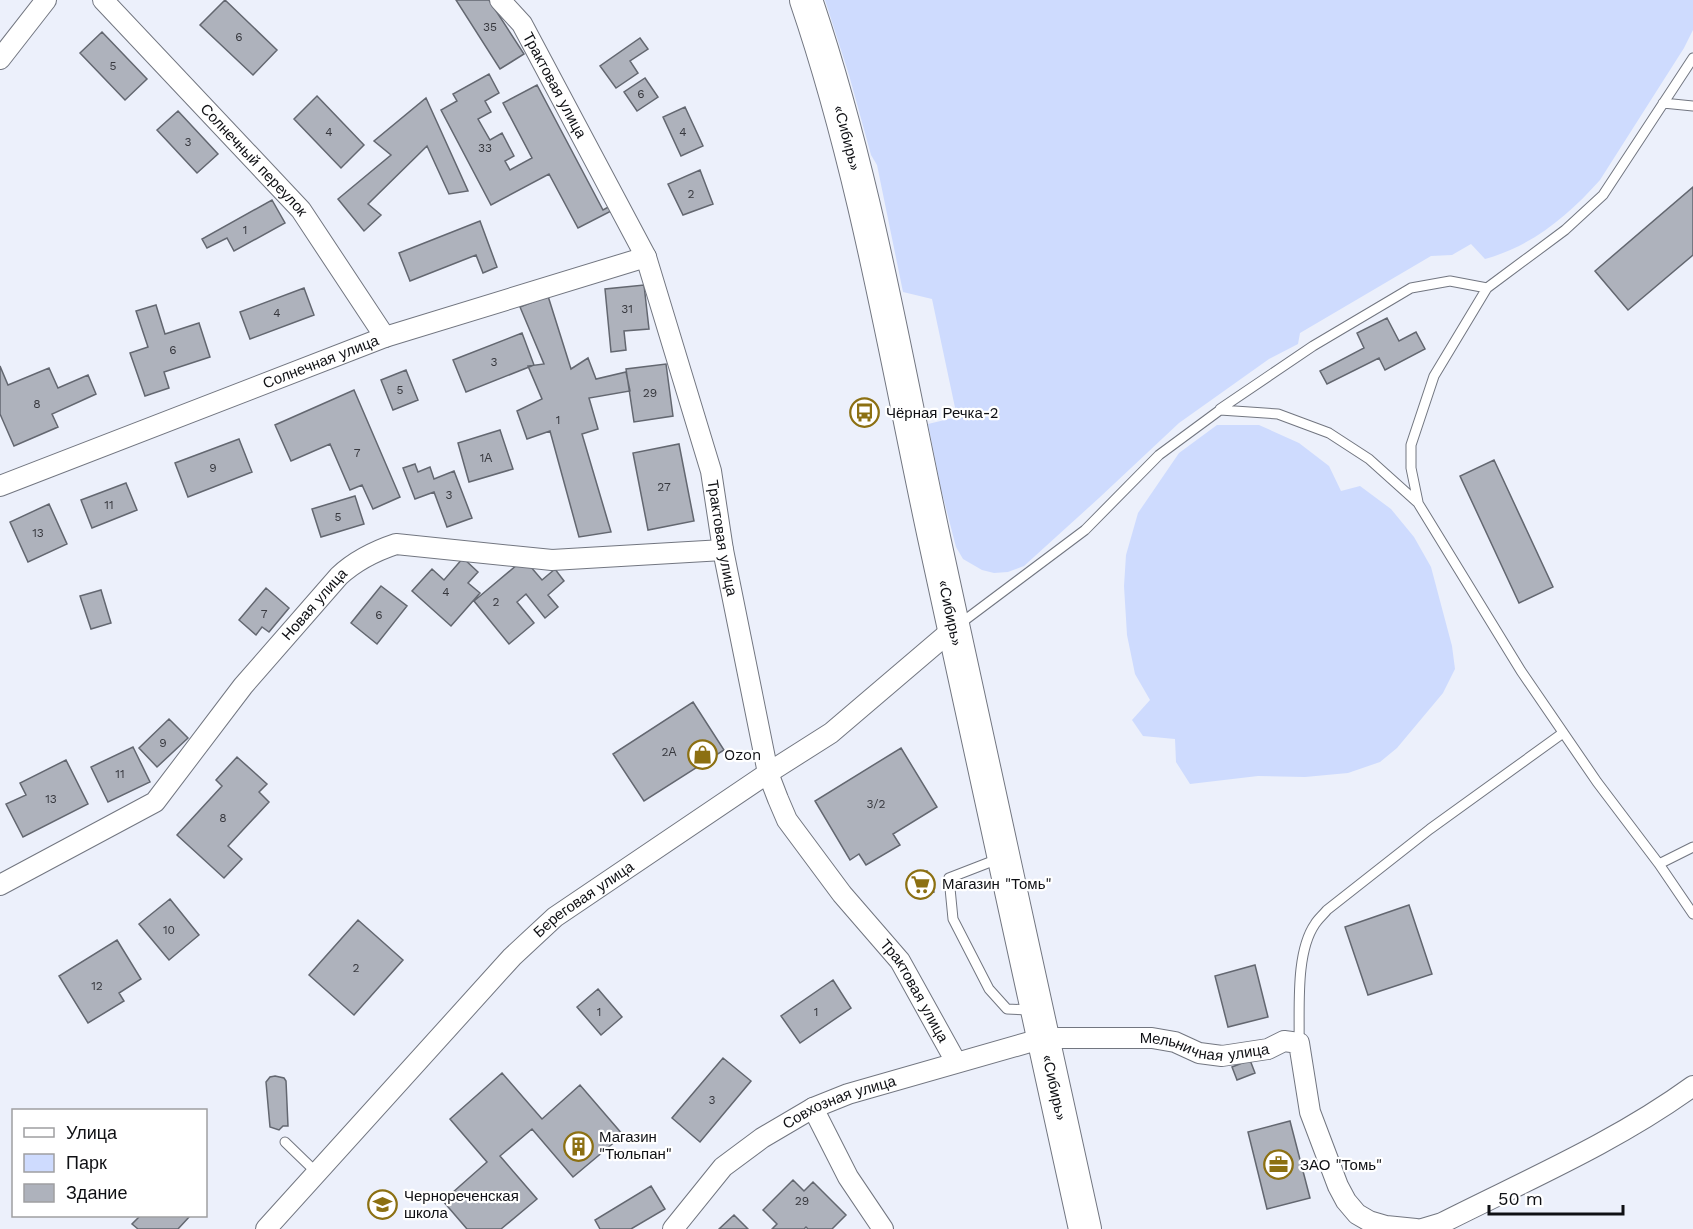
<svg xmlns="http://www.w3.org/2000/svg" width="1693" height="1229" font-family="'Work Sans',sans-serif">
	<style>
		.green { fill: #cedbfe }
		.building { fill: #aeb2bc; stroke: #636770; stroke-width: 1.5 }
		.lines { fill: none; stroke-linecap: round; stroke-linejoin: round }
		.service-casing { stroke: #727680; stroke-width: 11 }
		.minor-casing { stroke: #727680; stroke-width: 22 }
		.trunk-casing { stroke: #727680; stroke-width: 34 }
		.service { stroke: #fff; stroke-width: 9 }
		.minor { stroke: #fff; stroke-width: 20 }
		.trunk { stroke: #fff; stroke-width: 32 }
		.labels { text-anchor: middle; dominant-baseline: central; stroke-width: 4.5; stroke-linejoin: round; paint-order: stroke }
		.number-label { font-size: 12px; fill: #37383e }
		.street-label { font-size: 15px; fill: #0f1014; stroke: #fff }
		.poi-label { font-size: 15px; fill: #0f1014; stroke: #fff; text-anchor: start }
	</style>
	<rect width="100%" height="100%" fill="#ecf0fb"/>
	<!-- green -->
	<path class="green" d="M825,0H1693V30L1684,48L1600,180C1568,216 1532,246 1485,259L1471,244L1452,255L1431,256L1300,333L1298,344L1269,359L1179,423L1099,498L1024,566L1008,572L994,573L982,570L963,559L956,547L941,489L928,424L957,417L932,299L903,292L877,165L871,155L849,75Z
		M1217,425H1259L1299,443L1329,466L1341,491L1360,486L1391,509L1414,537L1431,567L1452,646L1455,669L1443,693L1397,748L1380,762L1348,773L1305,777L1258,776L1190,784L1176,762L1175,739L1143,736L1132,720L1150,700L1135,674L1127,635L1124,586L1126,555L1138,513L1179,453Z"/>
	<!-- building -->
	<path class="building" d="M225,0L277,50L253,75L200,25Z
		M456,0H489L524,54L500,69Z
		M102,32L147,79L125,100L80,53Z
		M640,38L648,49L630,61L638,73L616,88L600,66Z
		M489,74L499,93L485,101L491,112L478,119L490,140L502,133L514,156L505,161L510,170L532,158L503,103L537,85L603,210L614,204L617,208L578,228L549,174L491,205L441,110L457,101L453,94Z
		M645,78L658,97L637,111L624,92Z
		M317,96L364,145L341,168L294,119Z
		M426,98L468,191L449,194L427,146L368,204L381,215L364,231L338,199L391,155L374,141Z
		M685,107L703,146L681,156L663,117Z
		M178,111L218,154L197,173L157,130Z
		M700,170L713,204L683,215L668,184Z
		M1693,187V255L1628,310L1595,271Z
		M272,200L285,223L234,251L227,238L207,248L202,239Z
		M480,221L497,267L483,273L476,255L410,281L399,253Z
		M644,285L649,329L624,331L626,350L611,352L605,289Z
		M304,288L314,315L250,339L240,312Z
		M548,296L571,369L588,358L596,379L626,372L630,391L589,398L598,429L582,434L611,532L579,537L550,431L527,439L517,411L542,399L528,366L544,364L520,307Z
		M156,305L165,334L199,323L210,357L164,372L169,388L145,396L130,353L148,347L136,311Z
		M1387,318L1399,341L1416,332L1425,349L1385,370L1379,358L1327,384L1320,371L1364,348L1357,333Z
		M522,333L534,365L466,392L453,360Z
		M666,364L673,416L634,422L626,369Z
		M0,366L8,385L49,368L58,388L88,375L96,394L52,414L58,427L14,446L0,414Z
		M406,370L418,400L393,410L381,380Z
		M354,390L400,497L373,509L362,485L350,490L330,444L291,461L275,425Z
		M500,430L513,469L469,482L458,443Z
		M239,439L252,472L188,497L175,463Z
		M679,444L694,521L648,530L633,453Z
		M1494,460L1553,587L1519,603L1460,476Z
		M415,464L418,472L430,467L434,479L454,471L472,518L447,527L434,492L415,499L403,468Z
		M126,483L137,510L92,528L81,500Z
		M355,496L364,524L321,537L312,509Z
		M49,504L67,544L28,562L10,522Z
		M463,558L478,572L468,583L480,593L451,626L412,591L432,569L444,580Z
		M524,559L542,580L555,569L564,581L548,595L558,607L545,618L526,594L517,602L534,623L509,644L474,601Z
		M381,586L407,606L377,644L351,623Z
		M266,588L289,608L269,632L262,627L256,635L239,620Z
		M101,590L111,623L91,629L80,596Z
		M693,702L724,750L644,801L613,754Z
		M169,719L188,738L157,767L139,748Z
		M133,747L150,782L108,802L91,767Z
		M901,748L937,807L893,834L900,845L866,865L859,854L850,860L815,801Z
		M237,757L267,784L259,792L269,802L228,846L242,859L224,878L177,835L222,786L216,780Z
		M66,760L88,804L23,837L6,804L26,795L20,783Z
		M927,871L934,892L916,898L909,876Z
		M170,899L199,935L169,960L139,924Z
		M1409,905L1432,974L1368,995L1345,927Z
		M358,920L403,960L354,1015L309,975Z
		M117,940L141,979L119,993L124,1001L88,1023L59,976Z
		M1255,965L1268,1017L1228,1027L1215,976Z
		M833,980L851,1008L800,1043L781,1016Z
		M598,989L622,1017L601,1035L577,1007Z
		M723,1058L751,1081L700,1142L672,1118Z
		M1250,1060L1255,1073L1237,1080L1232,1067Z
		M502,1073L542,1119L580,1085L623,1135L573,1177L532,1129L500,1156L537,1199L501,1229H467L443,1201L487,1162L450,1119Z
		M275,1076L284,1078L286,1081L288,1126H283L279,1130L270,1127L266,1082L270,1077Z
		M1290,1121L1310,1198L1267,1209L1248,1132Z
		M793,1180L804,1191L813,1182L846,1215L832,1229H808L806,1227L804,1229H772L777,1224L763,1210Z
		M651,1186L665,1209L631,1229H600L595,1220Z
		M734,1215L748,1229H719Z
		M140,1216H190L178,1229H138L132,1224Z"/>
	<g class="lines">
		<defs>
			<path id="service" d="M1663,103L1693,106
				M1220,409L1313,346L1411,288L1450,281L1487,288
				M1418,502L1411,468V445L1434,376L1487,288L1565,230L1603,195L1693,58
				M957,626L1085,530L1159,455L1220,410L1278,414L1329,433L1369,459L1418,503L1521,671L1597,782L1659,864L1693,914
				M998,859L949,878L953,919L989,989L1007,1009L1031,1010
				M1659,864L1693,847
				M1299,1043C1300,1009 1295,953 1315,924C1318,919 1323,915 1327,910L1430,829L1563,733
				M285,1142L317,1173"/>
			<g id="minor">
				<path id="s1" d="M103,0L301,210L385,337"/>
				<path id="s2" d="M500,0L522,24L646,257L711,471L723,550L768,773L778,799L787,820L842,894L900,961L956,1062"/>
				<path d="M0,59L46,0"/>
				<path id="s3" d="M0,486L385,337L646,257"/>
				<path id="s4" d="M0,885L155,802L243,686L339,576C355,561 375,551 396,544L552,560L723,550"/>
				<path d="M813,1108L848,1177L883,1229"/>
				<path id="s5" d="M266,1229L512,957L555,917L768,773L831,733L953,629"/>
				<path id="s6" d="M673,1229L723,1167L762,1138L813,1108L848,1094L1044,1038H1152L1175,1042L1199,1053L1222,1056L1268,1049L1284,1041L1299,1043L1310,1112L1338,1186L1346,1201L1357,1214L1369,1221L1386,1226L1416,1229"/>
				<path d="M1422,1229L1442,1223C1527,1180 1616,1142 1693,1086"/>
			</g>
			<g id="trunk">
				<path id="s7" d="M806,0C866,176 896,361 935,542C983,771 1036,1000 1085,1229"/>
			</g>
		</defs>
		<!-- service casing -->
		<use href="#service" class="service-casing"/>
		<!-- minor casing -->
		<use href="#minor" class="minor-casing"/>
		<!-- trunk casing -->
		<use href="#trunk" class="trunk-casing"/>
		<!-- service -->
		<use href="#service" class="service"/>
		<!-- minor -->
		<use href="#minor" class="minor"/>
		<!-- trunk -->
		<use href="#trunk" class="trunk"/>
	</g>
	<!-- icons -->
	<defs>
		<symbol id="bus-ring" viewBox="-11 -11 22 22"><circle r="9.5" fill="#fff" stroke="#8c7012" stroke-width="1.5"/><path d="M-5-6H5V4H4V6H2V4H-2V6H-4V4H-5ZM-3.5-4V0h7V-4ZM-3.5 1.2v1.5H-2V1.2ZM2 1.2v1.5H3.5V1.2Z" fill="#8c7012"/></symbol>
		<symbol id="shop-ring" viewBox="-11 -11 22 22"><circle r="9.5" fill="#fff" stroke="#8c7012" stroke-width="1.5"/><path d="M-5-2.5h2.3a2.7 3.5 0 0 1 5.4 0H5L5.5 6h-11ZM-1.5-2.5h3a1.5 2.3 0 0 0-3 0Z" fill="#8c7012"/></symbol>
		<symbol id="supermarket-ring" viewBox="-11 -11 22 22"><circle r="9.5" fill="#fff" stroke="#8c7012" stroke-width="1.5"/><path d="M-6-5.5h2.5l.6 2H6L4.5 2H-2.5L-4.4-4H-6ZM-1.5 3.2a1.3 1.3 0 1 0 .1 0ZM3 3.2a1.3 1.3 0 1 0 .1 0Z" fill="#8c7012"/></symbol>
		<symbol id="building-ring" viewBox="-11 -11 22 22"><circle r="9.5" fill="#fff" stroke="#8c7012" stroke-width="1.5"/><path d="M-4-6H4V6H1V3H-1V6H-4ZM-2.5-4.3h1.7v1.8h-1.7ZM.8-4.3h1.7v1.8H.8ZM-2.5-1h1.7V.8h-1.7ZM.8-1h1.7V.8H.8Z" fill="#8c7012"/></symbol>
		<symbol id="office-ring" viewBox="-11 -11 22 22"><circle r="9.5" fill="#fff" stroke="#8c7012" stroke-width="1.5"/><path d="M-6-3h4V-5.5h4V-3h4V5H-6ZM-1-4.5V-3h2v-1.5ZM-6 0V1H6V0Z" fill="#8c7012"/></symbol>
		<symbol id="school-ring" viewBox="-11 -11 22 22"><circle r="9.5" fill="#fff" stroke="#8c7012" stroke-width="1.5"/><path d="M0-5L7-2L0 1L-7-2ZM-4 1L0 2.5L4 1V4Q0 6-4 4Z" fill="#8c7012"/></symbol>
	</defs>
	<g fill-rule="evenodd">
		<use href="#bus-ring" x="848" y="396" width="33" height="33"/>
		<use href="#shop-ring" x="686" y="738" width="33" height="33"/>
		<use href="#supermarket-ring" x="904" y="868" width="33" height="33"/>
		<use href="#building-ring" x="562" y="1130" width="33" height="33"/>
		<use href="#office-ring" x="1262" y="1148" width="33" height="33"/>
		<use href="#school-ring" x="366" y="1188" width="33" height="33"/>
	</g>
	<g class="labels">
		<!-- number labels -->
		<g class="number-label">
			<text x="490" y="27">35</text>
			<text x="239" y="37">6</text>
			<text x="113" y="66">5</text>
			<text x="641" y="94">6</text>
			<text x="329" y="132">4</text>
			<text x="683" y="132">4</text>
			<text x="188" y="142">3</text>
			<text x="485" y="148">33</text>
			<text x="691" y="194">2</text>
			<text x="245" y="230">1</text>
			<text x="627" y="309">31</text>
			<text x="277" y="313">4</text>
			<text x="173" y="350">6</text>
			<text x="494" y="362">3</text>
			<text x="400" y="390">5</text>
			<text x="650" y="393">29</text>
			<text x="37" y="404">8</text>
			<text x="558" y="420">1</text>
			<text x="357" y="453">7</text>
			<text x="486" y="458">1А</text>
			<text x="213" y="468">9</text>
			<text x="664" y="487">27</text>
			<text x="449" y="495">3</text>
			<text x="109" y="505">11</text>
			<text x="338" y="517">5</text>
			<text x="38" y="533">13</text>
			<text x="446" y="592">4</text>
			<text x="496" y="602">2</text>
			<text x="264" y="614">7</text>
			<text x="379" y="615">6</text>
			<text x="163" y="743">9</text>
			<text x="669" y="752">2А</text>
			<text x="120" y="774">11</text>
			<text x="51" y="799">13</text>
			<text x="876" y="804">3/2</text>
			<text x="223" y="818">8</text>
			<text x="169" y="930">10</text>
			<text x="356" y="968">2</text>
			<text x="97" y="986">12</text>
			<text x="599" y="1012">1</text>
			<text x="816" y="1012">1</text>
			<text x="712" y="1100">3</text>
			<text x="802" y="1201">29</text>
		</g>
		<!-- street labels -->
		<g class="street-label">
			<text stroke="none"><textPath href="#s2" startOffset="102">Трактовая улица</textPath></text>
			<text stroke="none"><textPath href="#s7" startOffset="144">«Сибирь»</textPath></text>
			<text stroke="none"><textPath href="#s1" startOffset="220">Солнечный переулок</textPath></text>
			<text stroke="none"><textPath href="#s3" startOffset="344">Солнечная улица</textPath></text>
			<text stroke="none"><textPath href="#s2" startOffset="588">Трактовая улица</textPath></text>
			<text stroke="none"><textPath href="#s4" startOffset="430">Новая улица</textPath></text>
			<text stroke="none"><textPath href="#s7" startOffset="630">«Сибирь»</textPath></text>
			<text stroke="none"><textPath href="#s5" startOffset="459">Береговая улица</textPath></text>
			<text stroke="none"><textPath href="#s2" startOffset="1092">Трактовая улица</textPath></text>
			<text stroke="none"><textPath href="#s6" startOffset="591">Мельничная улица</textPath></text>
			<text stroke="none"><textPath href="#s7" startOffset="1116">«Сибирь»</textPath></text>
			<text stroke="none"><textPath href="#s6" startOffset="214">Совхозная улица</textPath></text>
		</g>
		<!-- poi labels -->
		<g class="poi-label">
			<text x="886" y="413">Чёрная Речка-2</text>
			<text x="724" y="755">Ozon</text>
			<text x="942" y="884">Магазин "Томь"</text>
			<text x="599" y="1137">Магазин<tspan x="599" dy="17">"Тюльпан"</tspan></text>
			<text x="1300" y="1165">ЗАО "Томь"</text>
			<text x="404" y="1196">Чернореченская<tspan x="404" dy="17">школа</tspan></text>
		</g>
	</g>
	<!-- legend -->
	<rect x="12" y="1109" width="195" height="108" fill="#ffffff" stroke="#9f9fa1" stroke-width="1.5"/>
	<rect x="24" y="1128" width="30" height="9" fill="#ffffff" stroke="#9f9fa1" stroke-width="1.5"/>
	<text x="66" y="1139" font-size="18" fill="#0f1014">Улица</text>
	<rect x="24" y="1154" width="30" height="18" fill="#cedbfe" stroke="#9f9fa1" stroke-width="1.5"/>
	<text x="66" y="1169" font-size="18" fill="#0f1014">Парк</text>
	<rect x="24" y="1184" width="30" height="18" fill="#aeb2bc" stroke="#9f9fa1" stroke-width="1.5"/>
	<text x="66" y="1199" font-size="18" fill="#0f1014">Здание</text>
	<!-- scale -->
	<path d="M1489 1205v9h134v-9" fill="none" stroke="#0f1014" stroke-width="3"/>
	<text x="1498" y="1205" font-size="18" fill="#0f1014" stroke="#ffffff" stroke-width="4.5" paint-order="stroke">50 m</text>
</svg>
